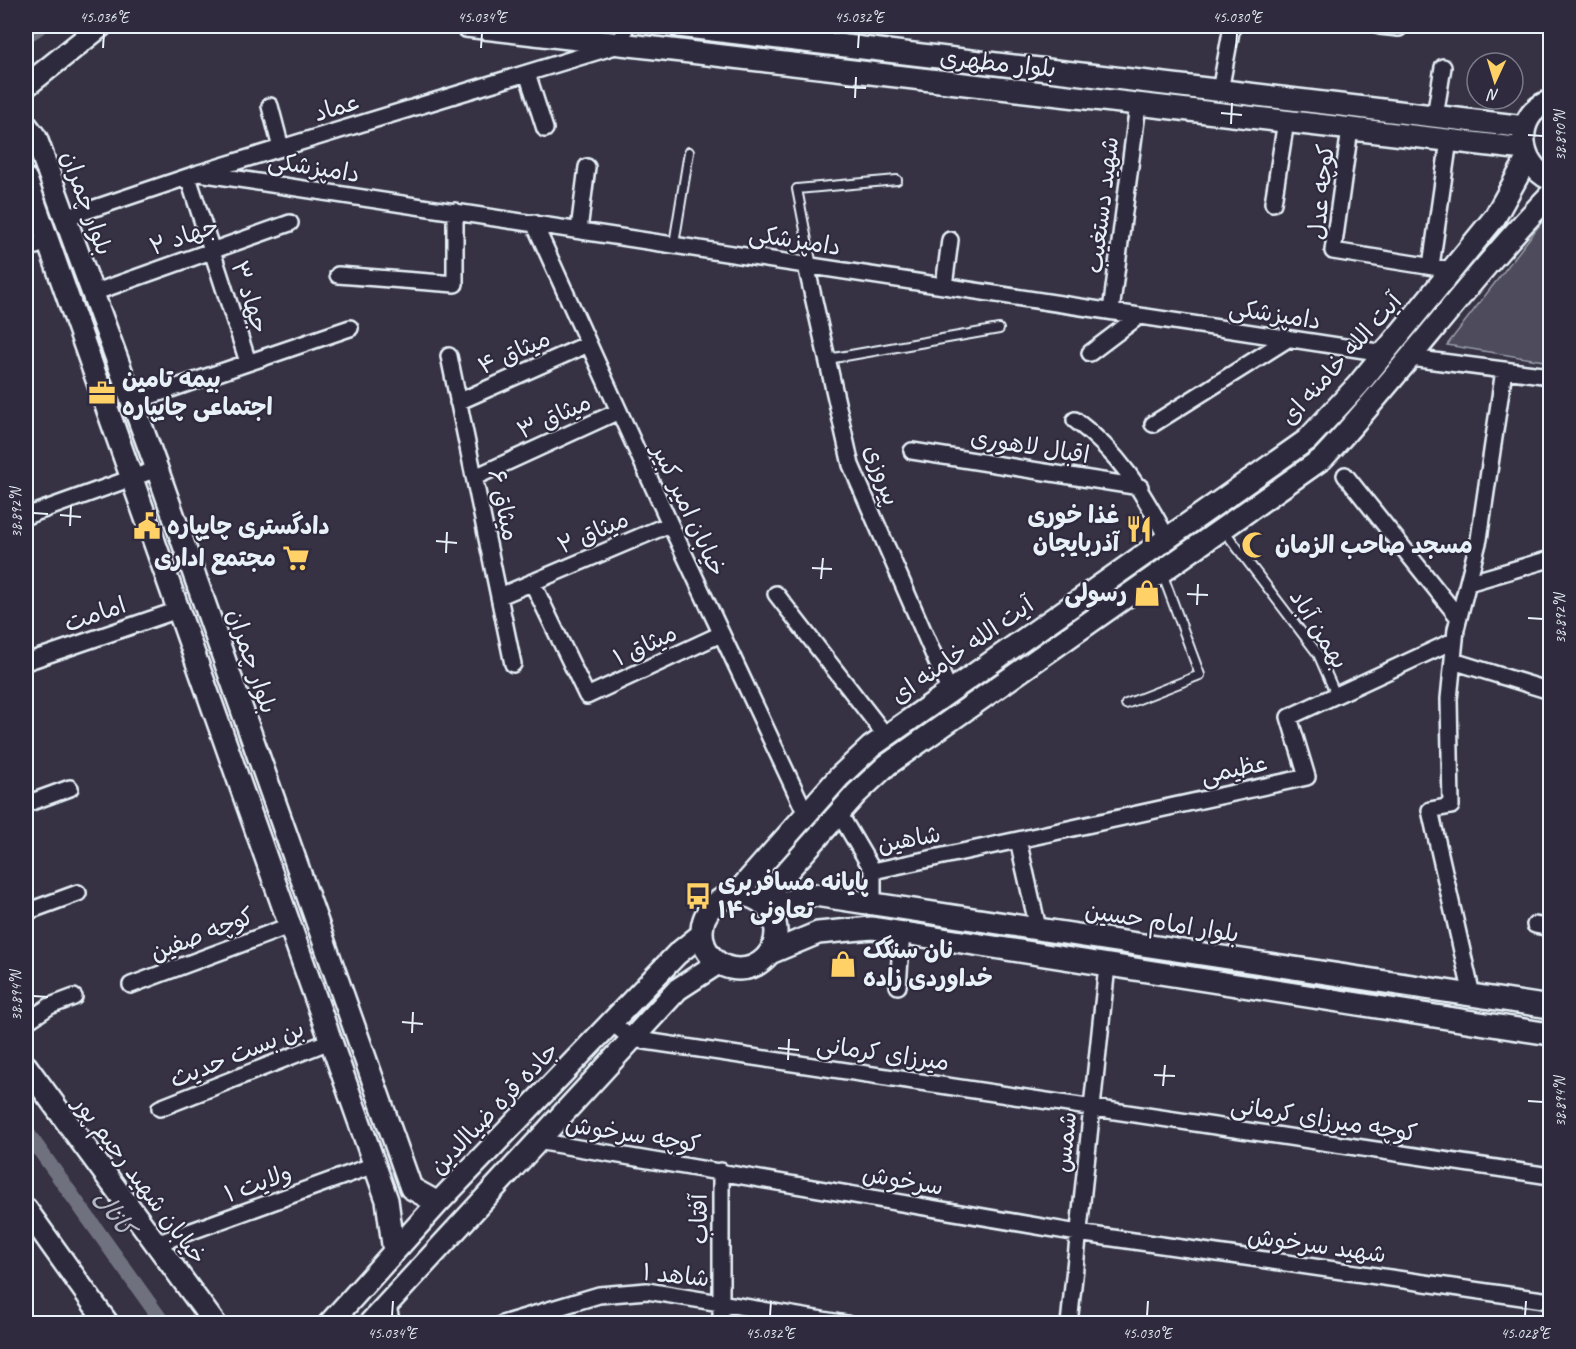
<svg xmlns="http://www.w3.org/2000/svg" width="1576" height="1349" font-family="Caveat,'Playpen Sans Arabic',sans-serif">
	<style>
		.green { fill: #4d4b5c; stroke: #9a9eaa; stroke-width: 1.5 }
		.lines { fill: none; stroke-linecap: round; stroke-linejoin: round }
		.canal { stroke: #70717f; stroke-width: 15 }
		.lane-casing { stroke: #e8f1f8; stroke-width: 12 }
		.street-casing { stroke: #e8f1f8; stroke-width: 20 }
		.secondary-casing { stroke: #e8f1f8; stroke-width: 26 }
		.lane { stroke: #2f2a3d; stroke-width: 8 }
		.street { stroke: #2f2a3d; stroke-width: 15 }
		.secondary { stroke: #2f2a3d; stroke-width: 21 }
		.ticks { fill: none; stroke: #e8f1f8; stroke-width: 2 }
		.labels { text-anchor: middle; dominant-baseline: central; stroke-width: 4.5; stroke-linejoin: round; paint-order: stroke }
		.street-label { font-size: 24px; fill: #e8f1f8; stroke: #2f2a3d }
		.poi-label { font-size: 24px; font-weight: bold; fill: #e8f1f8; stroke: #2f2a3d; text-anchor: start }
		.water-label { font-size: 26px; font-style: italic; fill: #b2b7c2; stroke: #2f2a3d }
		.neatline { fill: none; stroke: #e8f1f8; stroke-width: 2 }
		.ticks-label { font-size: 15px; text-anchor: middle; fill: #e8f1f8 }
	</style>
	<rect width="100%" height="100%" fill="#363244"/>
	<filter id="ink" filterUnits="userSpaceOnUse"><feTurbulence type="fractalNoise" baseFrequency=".0167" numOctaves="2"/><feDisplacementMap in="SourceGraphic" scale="12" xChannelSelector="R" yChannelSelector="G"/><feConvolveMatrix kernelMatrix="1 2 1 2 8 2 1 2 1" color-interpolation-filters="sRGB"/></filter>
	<g filter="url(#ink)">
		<!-- green -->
		<path class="green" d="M1550,214V362L1447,345L1545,218Z"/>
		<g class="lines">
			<!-- canal -->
			<path class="canal" d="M26,36L41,26
				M26,1131L164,1324"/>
			<defs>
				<path id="lane" d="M674,244L689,152
					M812,266L797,189L897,180
					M828,359L999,329
					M1223,529L1318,654L1336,695
					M1126,704L1200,675L1162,573"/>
				<path id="street" d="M1380,26L1399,28
					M527,73L545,129
					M1220,91L1232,26
					M270,106L281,148
					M1435,116L1443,67
					M1350,129L1333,251L1452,270
					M199,173L1384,353
					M188,177L248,362
					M1273,203L1286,121
					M65,218L199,173L622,44L625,26
					M534,223L670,524L806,814
					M579,230L587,167
					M26,249L48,242
					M806,265L851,465L949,690
					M1431,266L1449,140
					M338,275L455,284V211
					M944,286L950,240
					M93,293L290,223
					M1111,311L1138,105
					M1090,353L1139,316
					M449,356L513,664
					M1411,358L1550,376
					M133,402L350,328
					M458,402L588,344
					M1075,420C1120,454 1141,489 1167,538
					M1153,424L1288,339
					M912,451L1140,487
					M1345,475L1459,618
					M475,477L619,411
					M26,516L157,469
					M532,582L587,696L721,634
					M1468,583L1550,559
					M776,594L886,736
					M500,596L670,524
					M1453,661L1550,691
					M26,662L178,610
					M26,804L70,788
					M839,813L873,871L1018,840
					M873,871V903
					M26,912L78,893
					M1535,925L1550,928
					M1038,928L1018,840L1307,777L1289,717L1455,640
					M131,985L289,926
					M898,986L902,932
					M1472,995L1430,810L1451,806L1449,699L1456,629L1479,539L1504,370
					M26,1022L50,1006L74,997
					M612,1023L632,1039L1550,1176
					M160,1108L330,1041
					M537,1141L1078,1233L1550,1301
					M721,1171V1324
					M156,1244L374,1165
					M387,1303L392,1324
					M502,1324L599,1295L647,1291L847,1324
					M1069,1324L1107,966"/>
				<path id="secondary" d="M466,26L1524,149
					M679,26L1525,127
					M26,86L101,26
					M1550,101C1512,115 1518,164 1550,179
					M26,125L36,138L157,469L411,1188L438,1203
					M26,179L387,1200L394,1252
					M736,894L839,777L871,747L1307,440L1358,385L1495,217L1527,159
					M702 932a37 37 0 1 1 74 0a37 37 0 1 1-74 0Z
					M767,906L775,885L856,794L887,765L1323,458C1402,373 1470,278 1550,195
					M767,906L815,895L1550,1007
					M770,953L818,933L872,928L1550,1034
					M26,1066L215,1324
					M26,1209L108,1324
					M329,1324L438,1203L677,954L702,934
					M369,1324L678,989L718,963"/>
			</defs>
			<!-- lane casing -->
			<use href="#lane" class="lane-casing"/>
			<!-- street casing -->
			<use href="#street" class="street-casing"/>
			<!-- secondary casing -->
			<use href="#secondary" class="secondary-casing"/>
			<!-- lane -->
			<use href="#lane" class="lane"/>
			<!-- street -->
			<use href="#street" class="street"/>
			<!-- secondary -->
			<use href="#secondary" class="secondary"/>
		</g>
	</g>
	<!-- ticks -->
	<path class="ticks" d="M103,48L104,33M481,48L482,33M858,48L859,33M1236,48L1237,33M845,87L866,88M855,98L856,77M1221,113L1242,115M1231,124L1232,103M1528,135L1543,136M33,513L48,514M60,515L81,517M70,526L71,505M436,541L457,543M446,553L447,532M812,568L832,569M821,579L823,558M1187,594L1208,595M1197,605L1198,584M1528,618L1543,619M33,996L48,997M402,1022L423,1024M412,1033L413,1012M778,1048L799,1050M788,1060L789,1039M1154,1075L1175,1076M1163,1086L1165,1065M1528,1101L1543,1102M392,1316L393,1301M770,1316L771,1301M1147,1316L1148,1301M1525,1316L1526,1301"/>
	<!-- icons -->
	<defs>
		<symbol id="office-bare" viewBox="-9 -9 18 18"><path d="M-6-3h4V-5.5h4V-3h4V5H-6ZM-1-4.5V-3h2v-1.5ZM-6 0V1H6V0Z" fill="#ffd166" stroke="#2f2a3d" stroke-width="2.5" paint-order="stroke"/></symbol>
		<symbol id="civic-bare" viewBox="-9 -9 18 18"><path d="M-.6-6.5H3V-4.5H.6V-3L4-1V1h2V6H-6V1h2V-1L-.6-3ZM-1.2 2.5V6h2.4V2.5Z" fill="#ffd166" stroke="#2f2a3d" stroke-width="2.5" paint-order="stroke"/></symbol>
		<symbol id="restaurant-bare" viewBox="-9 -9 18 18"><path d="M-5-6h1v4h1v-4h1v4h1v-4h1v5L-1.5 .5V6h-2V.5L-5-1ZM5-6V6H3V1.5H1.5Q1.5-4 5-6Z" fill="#ffd166" stroke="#2f2a3d" stroke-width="2.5" paint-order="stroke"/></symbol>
		<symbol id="mosque-bare" viewBox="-9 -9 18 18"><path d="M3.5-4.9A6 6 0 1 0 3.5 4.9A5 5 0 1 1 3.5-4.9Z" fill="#ffd166" stroke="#2f2a3d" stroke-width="2.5" paint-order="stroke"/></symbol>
		<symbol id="supermarket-bare" viewBox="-9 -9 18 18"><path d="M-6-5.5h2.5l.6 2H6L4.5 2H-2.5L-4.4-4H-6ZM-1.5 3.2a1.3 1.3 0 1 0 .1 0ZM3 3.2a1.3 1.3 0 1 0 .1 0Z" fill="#ffd166" stroke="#2f2a3d" stroke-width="2.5" paint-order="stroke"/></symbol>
		<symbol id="shop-bare" viewBox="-9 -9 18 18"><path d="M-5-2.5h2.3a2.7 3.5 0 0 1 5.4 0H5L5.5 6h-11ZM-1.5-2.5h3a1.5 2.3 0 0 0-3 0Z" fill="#ffd166" stroke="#2f2a3d" stroke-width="2.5" paint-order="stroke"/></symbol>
		<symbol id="bus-bare" viewBox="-9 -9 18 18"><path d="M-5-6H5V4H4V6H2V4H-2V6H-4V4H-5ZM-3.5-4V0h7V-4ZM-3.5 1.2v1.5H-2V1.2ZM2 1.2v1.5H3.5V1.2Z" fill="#ffd166" stroke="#2f2a3d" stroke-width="2.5" paint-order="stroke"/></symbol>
	</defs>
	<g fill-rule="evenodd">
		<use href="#office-bare" x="83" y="374" width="38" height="38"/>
		<use href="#civic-bare" x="128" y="507" width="38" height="38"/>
		<use href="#restaurant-bare" x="1120" y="510" width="38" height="38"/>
		<use href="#mosque-bare" x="1236" y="526" width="38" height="38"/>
		<use href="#supermarket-bare" x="277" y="539" width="38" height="38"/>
		<use href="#shop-bare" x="1128" y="574" width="38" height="38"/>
		<use href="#bus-bare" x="679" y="877" width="38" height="38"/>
		<use href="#shop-bare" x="824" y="945" width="38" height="38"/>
	</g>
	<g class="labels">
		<!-- street labels -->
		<g class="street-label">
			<text transform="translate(998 63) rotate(6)">بلوار مطهری</text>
			<text transform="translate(337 107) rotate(-17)">عماد</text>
			<text transform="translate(314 167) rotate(9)">دامپزشکی</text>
			<text transform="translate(1321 192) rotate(-84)">کوچه عدل</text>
			<text transform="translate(87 203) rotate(70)">بلوار چمران</text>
			<text transform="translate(1102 205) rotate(-83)">شهید دستغیب</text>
			<text transform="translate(184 236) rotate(-19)">جهاد ۲</text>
			<text transform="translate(795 240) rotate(9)">دامپزشکی</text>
			<text transform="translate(250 297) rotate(72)">جهاد ۳</text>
			<text transform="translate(1275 314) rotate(9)">دامپزشکی</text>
			<text transform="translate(514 352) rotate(-24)">میثاق ۴</text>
			<text transform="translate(1341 359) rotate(-48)">آیت الله خامنه ای</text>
			<text transform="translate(554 416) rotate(-24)">میثاق ۳</text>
			<text transform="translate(1030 446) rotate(9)">اقبال لاهوری</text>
			<text transform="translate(882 475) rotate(70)">پیروزی</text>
			<text transform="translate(504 505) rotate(78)">میثاق ۶</text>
			<text transform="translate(689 510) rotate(65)">خیابان امیر کبیر</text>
			<text transform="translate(593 532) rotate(-23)">میثاق ۲</text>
			<text transform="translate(95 614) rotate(-19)">امامت</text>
			<text transform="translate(1319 629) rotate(58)">بهمن آباد</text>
			<text transform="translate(645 645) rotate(-25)">میثاق ۱</text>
			<text transform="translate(962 650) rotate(-35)">آیت الله خامنه ای</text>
			<text transform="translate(252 661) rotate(71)">بلوار چمران</text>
			<text transform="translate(1234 769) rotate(-12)">عظیمی</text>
			<text transform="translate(909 839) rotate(-10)">شاهین</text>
			<text transform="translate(1162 922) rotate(9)">بلوار امام حسین</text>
			<text transform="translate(202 934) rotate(-21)">کوچه صفین</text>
			<text transform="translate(883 1053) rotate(8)">میرزای کرمانی</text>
			<text transform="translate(237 1054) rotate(-22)">بن بست حدیث</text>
			<text transform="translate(494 1108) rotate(-46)">جاده قره ضیاالدین</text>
			<text transform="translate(1324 1119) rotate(9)">کوچه میرزای کرمانی</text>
			<text transform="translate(633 1134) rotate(9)">کوچه سرخوش</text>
			<text transform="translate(1065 1142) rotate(-84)">شمس</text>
			<text transform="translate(140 1180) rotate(53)">خیابان شهید رحیم پور</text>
			<text transform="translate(903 1180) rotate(10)">سرخوش</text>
			<text transform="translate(258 1183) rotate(-20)">ولایت ۱</text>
			<text transform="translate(699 1219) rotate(-91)">آفتاب</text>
			<text transform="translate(1317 1245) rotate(8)">شهید سرخوش</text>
			<text transform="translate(676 1275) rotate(6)">شاهد ۱</text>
		</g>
		<!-- poi labels -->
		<g class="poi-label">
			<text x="122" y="379">بیمه تامین<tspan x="122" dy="28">اجتماعی چایپاره</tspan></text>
			<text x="1119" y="515" text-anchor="end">غذا خوری<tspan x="1119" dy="28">آذربایجان</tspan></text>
			<text x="167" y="526">دادگستری چایپاره</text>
			<text x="1275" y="545">مسجد صاحب الزمان</text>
			<text x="276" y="558" text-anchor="end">مجتمع اداری</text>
			<text x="1127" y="593" text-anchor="end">رسولی</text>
			<text x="718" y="882">پایانه مسافربری<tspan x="718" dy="28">تعاونی ۱۴</tspan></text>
			<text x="863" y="950">نان سنگک<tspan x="863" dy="28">خداوردی زاده</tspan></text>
		</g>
		<!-- water labels -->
		<g class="water-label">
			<text transform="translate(114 1213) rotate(54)">کانال</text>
		</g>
	</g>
	<!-- margin -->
	<rect width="1576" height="1349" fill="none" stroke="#2f2a3d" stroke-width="66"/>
	<!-- north arrow -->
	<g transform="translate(1495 81) rotate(184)"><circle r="28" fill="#2f2a3d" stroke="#797a88" stroke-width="1.5"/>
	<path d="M0-4.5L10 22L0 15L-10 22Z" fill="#ffd166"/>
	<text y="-9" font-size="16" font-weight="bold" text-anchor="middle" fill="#e8f1f8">N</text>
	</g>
	<rect x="33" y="33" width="1510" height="1283" class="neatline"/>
	<g class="ticks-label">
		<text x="104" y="22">45.036°E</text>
		<text x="482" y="22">45.034°E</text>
		<text x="859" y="22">45.032°E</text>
		<text x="1237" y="22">45.030°E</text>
		<text transform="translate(1560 136) rotate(-90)" y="5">38.890°N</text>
		<text transform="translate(16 513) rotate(-90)" y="5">38.892°N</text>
		<text transform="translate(1560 619) rotate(-90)" y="5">38.892°N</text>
		<text transform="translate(16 996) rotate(-90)" y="5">38.894°N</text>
		<text transform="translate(1560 1102) rotate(-90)" y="5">38.894°N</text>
		<text x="392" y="1338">45.034°E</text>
		<text x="770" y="1338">45.032°E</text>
		<text x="1147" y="1338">45.030°E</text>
		<text x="1525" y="1338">45.028°E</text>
	</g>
</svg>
